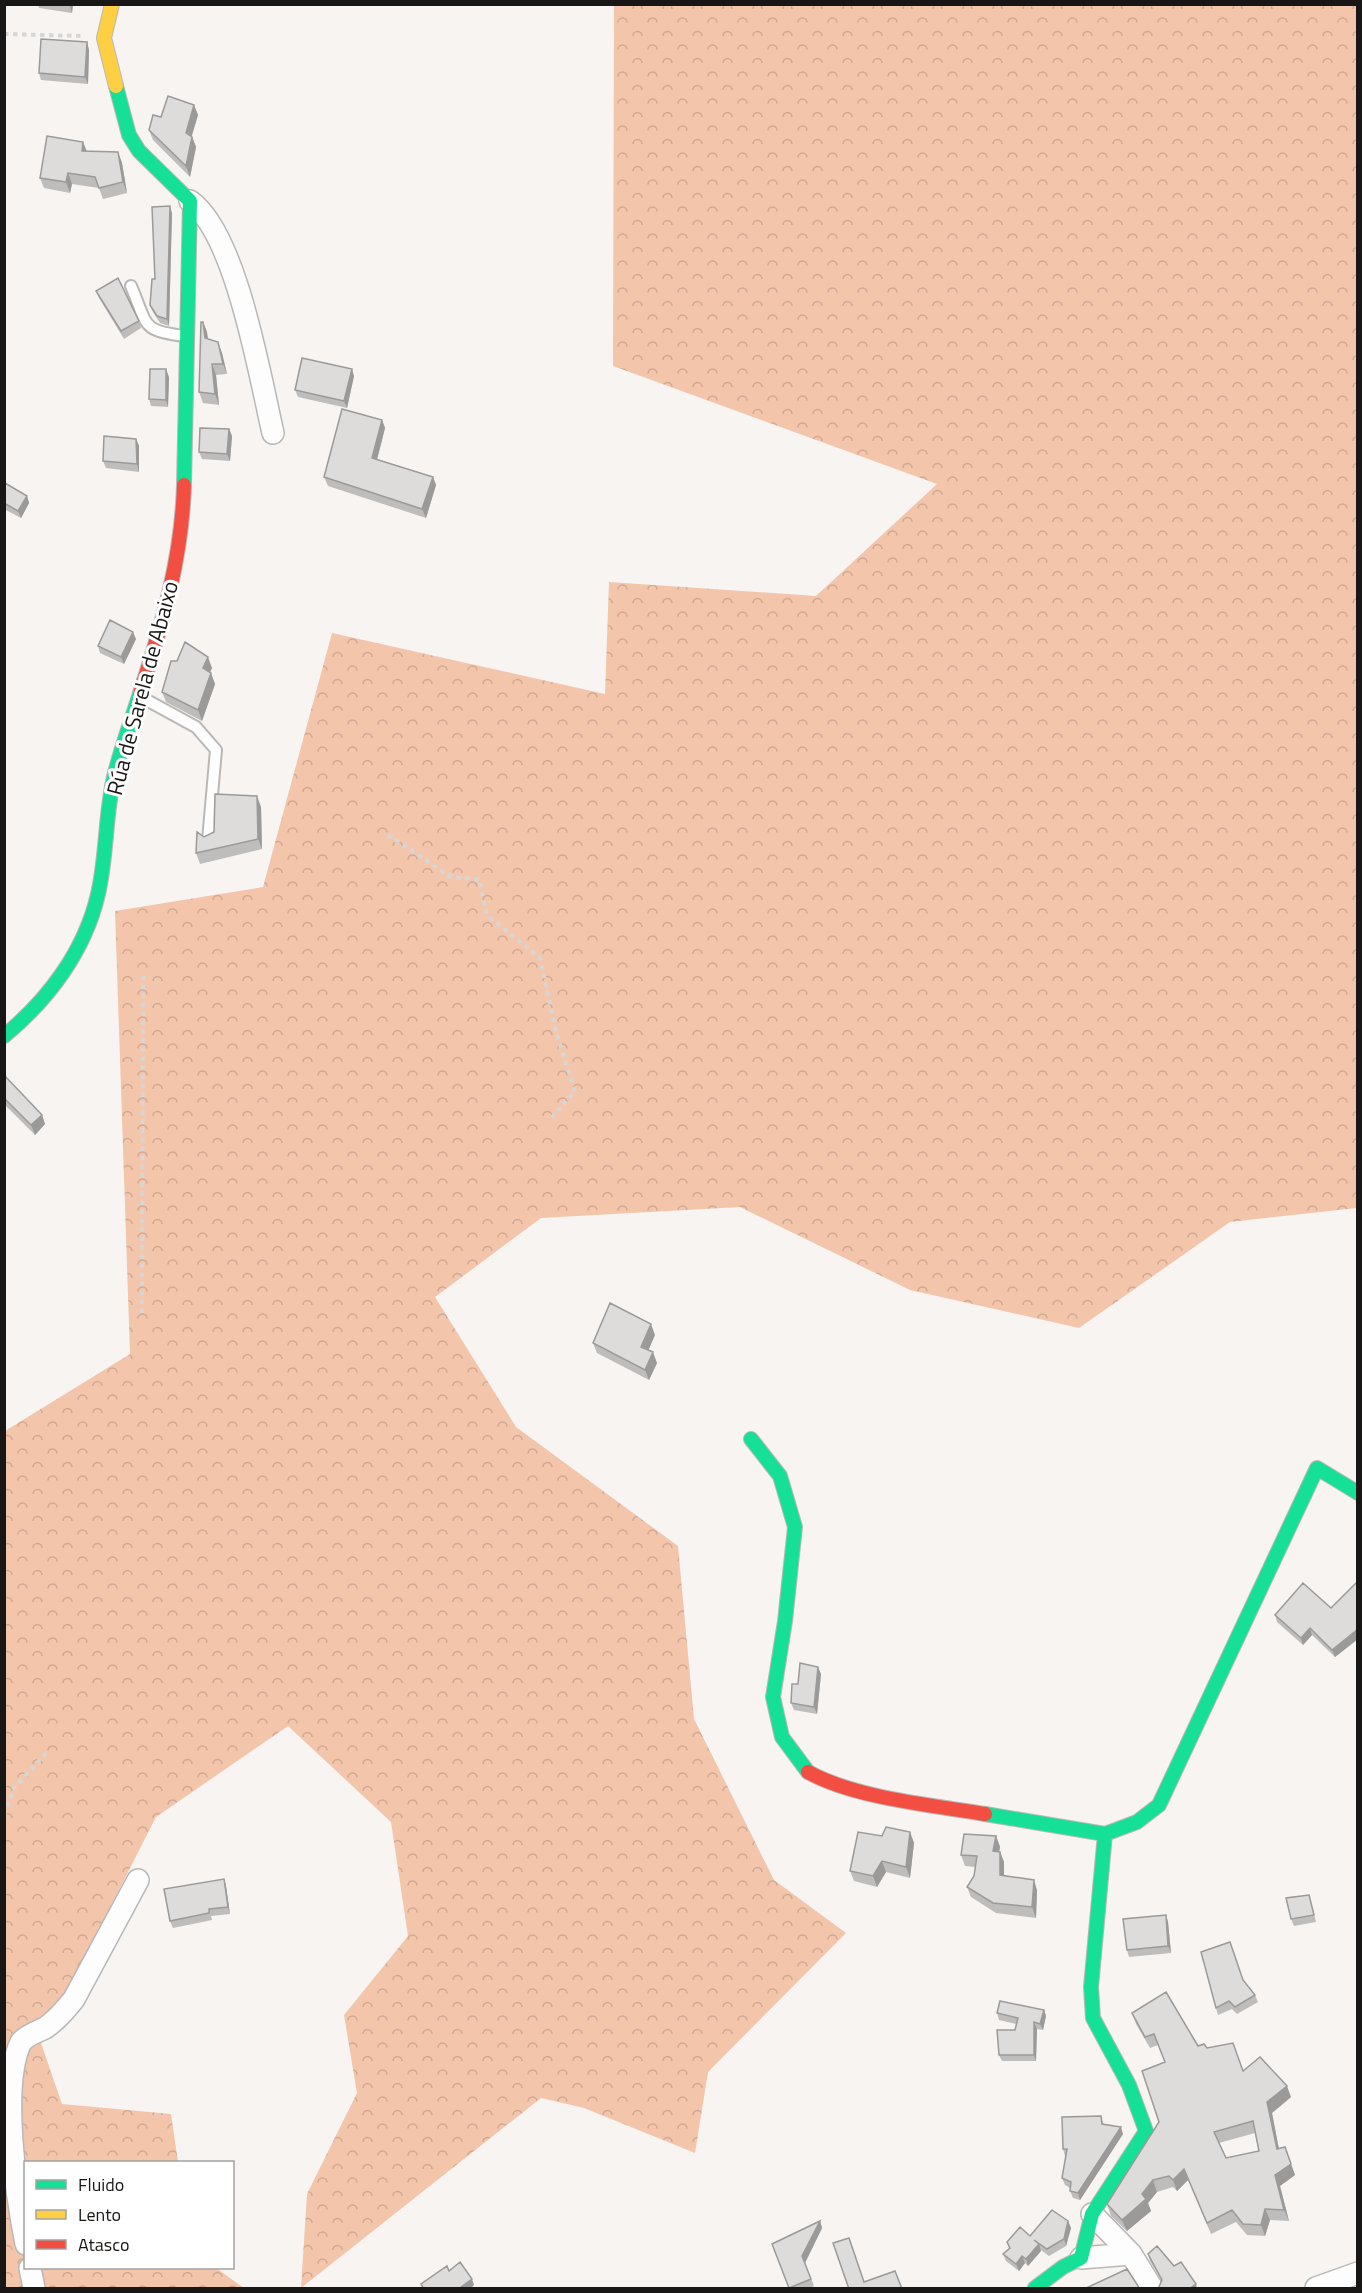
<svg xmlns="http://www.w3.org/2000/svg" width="1362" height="2293" font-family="'Titillium Web',sans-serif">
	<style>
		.forest { fill: url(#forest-crowns) }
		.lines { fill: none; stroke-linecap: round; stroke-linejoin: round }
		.lane-casing { stroke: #bab8b6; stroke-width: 14 }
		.street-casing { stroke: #bab8b6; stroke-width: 24 }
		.fast-casing { stroke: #bab8b6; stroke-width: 16 }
		.slow-casing { stroke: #bab8b6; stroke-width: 16 }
		.jam-casing { stroke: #bab8b6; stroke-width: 16 }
		.path { stroke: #d8d6d5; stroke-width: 4; stroke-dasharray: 4.5 4.5; stroke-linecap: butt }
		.lane { stroke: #fefdfd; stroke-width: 10 }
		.street { stroke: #fefdfd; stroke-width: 21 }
		.fast { stroke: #16e098; stroke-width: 14 }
		.slow { stroke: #ffcf43; stroke-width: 14 }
		.jam { stroke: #f24e42; stroke-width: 14 }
		.wall { fill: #bfbdbc; fill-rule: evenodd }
		.shaded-wall { fill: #9b9a99 }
		.building { fill: #dedcdb; stroke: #9b9a99; stroke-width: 1.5; fill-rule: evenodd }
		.labels { text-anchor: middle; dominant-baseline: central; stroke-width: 6; stroke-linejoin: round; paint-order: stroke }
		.street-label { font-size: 22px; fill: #191715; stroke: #fff }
	</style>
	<defs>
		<pattern id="forest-crowns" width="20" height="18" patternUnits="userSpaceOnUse" patternTransform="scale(1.5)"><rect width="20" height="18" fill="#f3c5ab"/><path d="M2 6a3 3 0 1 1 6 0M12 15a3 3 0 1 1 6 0" fill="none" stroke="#d0a892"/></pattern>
	</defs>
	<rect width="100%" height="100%" fill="#f7f4f2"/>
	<!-- forest -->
	<path class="forest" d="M614,5H1357V1208L1230,1222L1079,1328L910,1290L740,1207L541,1218L435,1297L516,1427L678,1546L694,1719L774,1880L846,1933L708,2072L695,2153L584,2108L541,2098L301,2288L307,2194L357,2093L344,2015L408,1936L391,1822L288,1726L156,1817L41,2043L62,2104L171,2114L178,2162H26V2268H216L244,2288H5V1431L130,1354L115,911L263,887L332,633L605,694L609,582L816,596L937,484L613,366Z"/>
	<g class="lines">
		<defs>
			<path id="lane" d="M131,286C148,325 140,331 185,336
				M141,697L196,727L216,750L208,840"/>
			<path id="street" d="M190,201C236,233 260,377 273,433
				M1092,2214L1131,2254
				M26,2244C16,2193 0,2085 21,2042C27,2035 37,2032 45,2028C57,2020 65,2010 74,1999L138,1880
				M1081,2258L1131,2254L1152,2288
				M30,2268L34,2288
				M1316,2288L1358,2273"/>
			<path id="fast" d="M116,86L129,135L139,151L190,201L184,485
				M4,1036C48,1000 85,951 98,894C107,856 105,815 114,777C121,748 132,719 141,690
				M751,1439L780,1476L795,1527L785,1621L773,1697L782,1737L808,1772
				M985,1814L1105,1834L1137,1822L1159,1805L1317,1468L1358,1493
				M1035,2288L1063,2267L1081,2258L1092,2214L1146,2131L1129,2085L1093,2018L1091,1987L1105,1834"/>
			<path id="slow" d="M112,4L104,38L116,86"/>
			<path id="jam" d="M141,690C163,622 182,557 184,485
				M808,1772C855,1798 931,1805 985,1814"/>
		</defs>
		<!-- lane casing -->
		<use href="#lane" class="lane-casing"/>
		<!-- street casing -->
		<use href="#street" class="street-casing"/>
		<!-- fast casing -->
		<use href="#fast" class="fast-casing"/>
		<!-- slow casing -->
		<use href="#slow" class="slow-casing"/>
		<!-- jam casing -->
		<use href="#jam" class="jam-casing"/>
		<!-- path -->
		<path class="path" d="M4,34L82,36
			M388,835L451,877L479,879L487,915L540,958L556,1032L575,1091L552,1117
			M142,1313L143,974
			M4,1815L14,1788L46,1753"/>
		<!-- lane -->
		<use href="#lane" class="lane"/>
		<!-- street -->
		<use href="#street" class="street"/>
		<!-- fast -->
		<use href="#fast" class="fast"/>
		<!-- slow -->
		<use href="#slow" class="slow"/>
		<!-- jam -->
		<use href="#jam" class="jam"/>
	</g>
	<!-- wall -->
	<path class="wall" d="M38,4H73L72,13L39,8Z
		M87,42L89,50L88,84L41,80L39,73Z
		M194,105L198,115L192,136L196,147L190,177L153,140L149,130L161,117Z
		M83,142L87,151L118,152L122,163L127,193L103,199L99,188L72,184L70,193L44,188L40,178Z
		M172,213L169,326L160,323L153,312L150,305L155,279Z
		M96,291L139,321L141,328L124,339L99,298Z
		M203,322L207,332L208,339L222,353L227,374L216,375L219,405L203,403L199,392Z
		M354,376L347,408L298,397L295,390Z
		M169,377L168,407L151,406L149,399Z
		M382,420L385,428L377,460L433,477L436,485L426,518L328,486L324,477Z
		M229,429L232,436L230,461L202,459L199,452Z
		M136,439L139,446V472L106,468L103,461Z
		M4,484L27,496L29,503L21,518L4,509Z
		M136,639L124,664L100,653L98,646Z
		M212,668L210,673L215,684L202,721L166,702L162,692Z
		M261,807L262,849L200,864L196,853L204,837Z
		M4,1075L42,1115L45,1124L35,1135L4,1104Z
		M655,1335L648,1350L657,1363L649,1380L597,1353L593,1343Z
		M1358,1581V1639L1335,1657L1312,1635L1303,1645L1277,1622L1275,1615L1331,1608Z
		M821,1674L817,1714L794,1710L791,1703L798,1684Z
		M910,1832L914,1843L910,1878L886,1872L877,1887L854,1881L850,1871L882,1836Z
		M996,1836L1000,1847L999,1852H1000L1004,1862V1875L1037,1890L1036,1918L996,1913L971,1897L967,1887L974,1876L975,1867L965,1866L961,1855Z
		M224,1879L226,1886L230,1914L211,1916L212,1920L173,1928L170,1921Z
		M1311,1902L1316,1922L1294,1926L1291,1919Z
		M1166,1915L1168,1922L1171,1953L1129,1957L1127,1950Z
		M1243,1981L1255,1995L1258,2002L1237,2014L1232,2009L1218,2015L1216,2008Z
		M1044,2010L1046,2016L1043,2030L1037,2029L1036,2061H1002L999,2055L1015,2030L1016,2024L999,2020L997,2013Z
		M1132,2013L1198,2046L1207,2048L1243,2071L1291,2097L1272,2113L1279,2149L1285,2147L1295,2175L1280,2186L1289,2221L1270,2220L1265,2236L1247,2235L1236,2222L1211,2234L1188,2180L1177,2191L1173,2187L1157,2192L1148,2203L1151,2211L1127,2231L1111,2216L1107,2204L1159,2122L1165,2063L1158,2045L1150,2048L1136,2024ZM1255,2133L1259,2151L1226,2158L1219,2143Z
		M1101,2116L1104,2125L1123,2134L1080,2200L1073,2198L1070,2191V2188L1065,2185L1062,2178L1066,2156H1065L1063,2149Z
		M820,2221L822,2228L805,2263L814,2286L807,2289H789L772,2244Z
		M1068,2221L1071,2228L1066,2246L1049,2256L1041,2250V2251L1028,2266L1025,2263L1019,2271L1006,2261L1003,2254L1009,2248L1007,2242L1030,2236Z
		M1148,2254L1174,2266L1162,2281L1150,2261Z"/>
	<!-- shaded-wall -->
	<path class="shaded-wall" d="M70,4H73L72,13L70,6Z
		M87,42L89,50L88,84L85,77Z
		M194,105L198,115L189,144L186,133Z
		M192,137L196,147L190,177L186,166Z
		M83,142L87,153L82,151Z
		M118,152L122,163L127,193L123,182Z
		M68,173L72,184L70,193L66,182Z
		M170,206L172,213L169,326L167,319Z
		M203,322L207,332L209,349L205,338Z
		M218,342L222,353L227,374L223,364Z
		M212,364L216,375L219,405L215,394Z
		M166,369L169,377L168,407L166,400Z
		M352,369L354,376L347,408L344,401Z
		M382,420L385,428L375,467L372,458Z
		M229,429L232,436L230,461L227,454Z
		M136,439L139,446V472L137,464Z
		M433,477L436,485L426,518L422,509Z
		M27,496L29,503L21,518L18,511Z
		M133,632L136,639L124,664L121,657Z
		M208,657L212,668L207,678L203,668Z
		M211,673L215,684L202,721L198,710Z
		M257,796L261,807L262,849L258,839Z
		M42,1115L45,1124L35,1135L31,1125Z
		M651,1324L655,1335L645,1358L641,1347Z
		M653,1352L657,1363L649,1380L645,1370Z
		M1310,1628L1312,1635L1303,1645L1301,1638Z
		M1358,1629V1639L1335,1657L1332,1650Z
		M818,1667L821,1674L817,1714L814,1707Z
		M910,1832L914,1843L910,1878L906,1867Z
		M996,1836L1000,1847L997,1862L993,1851Z
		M1000,1852L1004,1862V1885L1000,1875Z
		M882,1861L886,1872L877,1887L873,1876Z
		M224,1879L226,1886L230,1914L228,1907Z
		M1034,1880L1037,1890L1036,1918L1032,1907Z
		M1166,1915L1168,1922L1171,1953L1168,1946Z
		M1044,2010L1046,2016L1043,2030L1040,2024Z
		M1034,2022L1037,2029L1036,2061L1034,2055Z
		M1287,2086L1291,2097L1272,2113L1281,2160L1277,2149L1267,2102Z
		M1121,2127L1123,2134L1080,2200L1078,2193Z
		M1291,2164L1295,2175L1280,2186L1289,2221L1284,2210L1275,2175Z
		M1184,2169L1188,2180L1177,2191L1173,2180Z
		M1153,2180L1157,2192L1148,2203L1151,2211L1127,2231L1122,2220L1142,2194Z
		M1265,2209L1270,2220L1265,2236L1261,2225Z
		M820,2221L822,2228L805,2263L802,2256Z
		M1068,2221L1071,2228L1066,2246L1064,2239Z
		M1039,2244L1041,2251L1028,2266L1026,2259Z
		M1022,2256L1025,2263L1019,2271L1016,2264Z
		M472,2279L474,2285L470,2289H461V2287Z
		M1196,2284L1197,2289H1189Z"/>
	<!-- building -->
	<path class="building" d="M41,39L87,42L85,77L39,73Z
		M168,96L194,105L186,133L192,137L186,166L149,130L153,115L161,117Z
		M47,136L83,142L82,151L118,152L123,182L99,188L95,177L68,173L66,182L40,178Z
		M170,206L167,319L157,316L150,305L152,279H155L152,207Z
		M118,278L139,321L121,331L96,291Z
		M201,322H203L205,338L218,342L223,364H212L215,394L199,392Z
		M302,358L352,369L344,401L295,390Z
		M150,369H166V400L149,399Z
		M342,409L382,420L372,458L433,477L422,509L324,477Z
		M200,428L229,429L227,454L199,452Z
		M104,436L136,439L137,464L103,461Z
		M5,483L27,496L18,511L4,503Z
		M110,620L133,632L121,657L98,646Z
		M185,642L208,657L203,668L211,673L198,710L162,692L171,661H177Z
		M215,794L257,796L258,839L196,853L197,832L204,837L214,832Z
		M4,1075L42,1115L31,1125L4,1098Z
		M610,1303L651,1324L641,1347L653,1352L645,1370L593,1343Z
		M1358,1581V1629L1332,1650L1310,1628L1301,1638L1275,1615L1303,1583L1331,1608Z
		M800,1663L818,1667L814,1707L791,1703L792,1684H798Z
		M886,1827L910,1832L906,1867L882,1861L873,1876L850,1871L858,1832L882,1836Z
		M964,1834L996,1836L993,1851L1000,1852V1875L1034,1880L1032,1907L993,1903L967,1887L974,1876L977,1856L961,1855Z
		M224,1879L228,1907L209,1909V1913L170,1921L164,1889Z
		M1309,1895L1314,1915L1291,1919L1286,1898Z
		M1166,1915L1168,1946L1127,1950L1123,1919Z
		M1230,1942L1243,1980L1255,1995L1235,2007L1229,2001L1216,2008L1201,1952Z
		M1166,1992L1198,2046L1204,2044L1207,2048L1233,2043L1243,2071L1260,2057L1287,2086L1267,2102L1277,2149L1285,2147L1291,2164L1275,2175L1284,2210L1265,2209L1261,2225L1243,2224L1232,2210L1207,2223L1184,2169L1173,2180L1169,2176L1153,2180L1142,2194L1146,2199L1122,2220L1107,2204L1159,2122L1142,2071L1165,2062L1154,2034L1145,2037L1132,2013ZM1253,2121L1259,2151L1226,2158L1214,2132Z
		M1000,2001L1044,2010L1040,2024L1034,2022V2055H999L997,2030H1015L1018,2018L997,2013Z
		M1101,2116L1102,2124L1121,2127L1078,2193L1070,2191L1071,2182L1062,2178L1067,2149H1063L1062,2117Z
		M1052,2210L1068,2221L1064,2239L1047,2249L1034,2240L1039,2244L1026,2259L1022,2256L1016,2264L1003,2254L1010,2248L1007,2242L1020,2227L1030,2236Z
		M820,2221L802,2256L811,2279L789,2288L772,2244Z
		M849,2238L864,2282L895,2271L902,2289H849L833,2243Z
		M1157,2246L1174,2266L1181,2262L1196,2284L1189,2289H1158L1162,2280L1148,2254Z
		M460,2262L472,2279L461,2287L462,2289H424L421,2284L447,2266L449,2271Z
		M1127,2269L1140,2289H1084Z"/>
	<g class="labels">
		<!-- street labels -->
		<g class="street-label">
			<text transform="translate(142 688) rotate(-75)">Rúa de Sarela de Abaixo</text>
		</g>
	</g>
	<!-- border -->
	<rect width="1362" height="2293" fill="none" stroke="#191715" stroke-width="12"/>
	<!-- legend -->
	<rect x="24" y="2161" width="210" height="108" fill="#ffffff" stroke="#a3a2a1" stroke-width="1.5"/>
	<rect x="36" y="2180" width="30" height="9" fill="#16e098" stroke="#a3a2a1" stroke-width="1.5"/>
	<text x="78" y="2191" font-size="18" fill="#191715">Fluido</text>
	<rect x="36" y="2210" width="30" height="9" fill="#ffcf43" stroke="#a3a2a1" stroke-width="1.5"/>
	<text x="78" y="2221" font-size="18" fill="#191715">Lento</text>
	<rect x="36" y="2240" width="30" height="9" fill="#f24e42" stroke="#a3a2a1" stroke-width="1.5"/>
	<text x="78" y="2251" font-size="18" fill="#191715">Atasco</text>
</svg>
